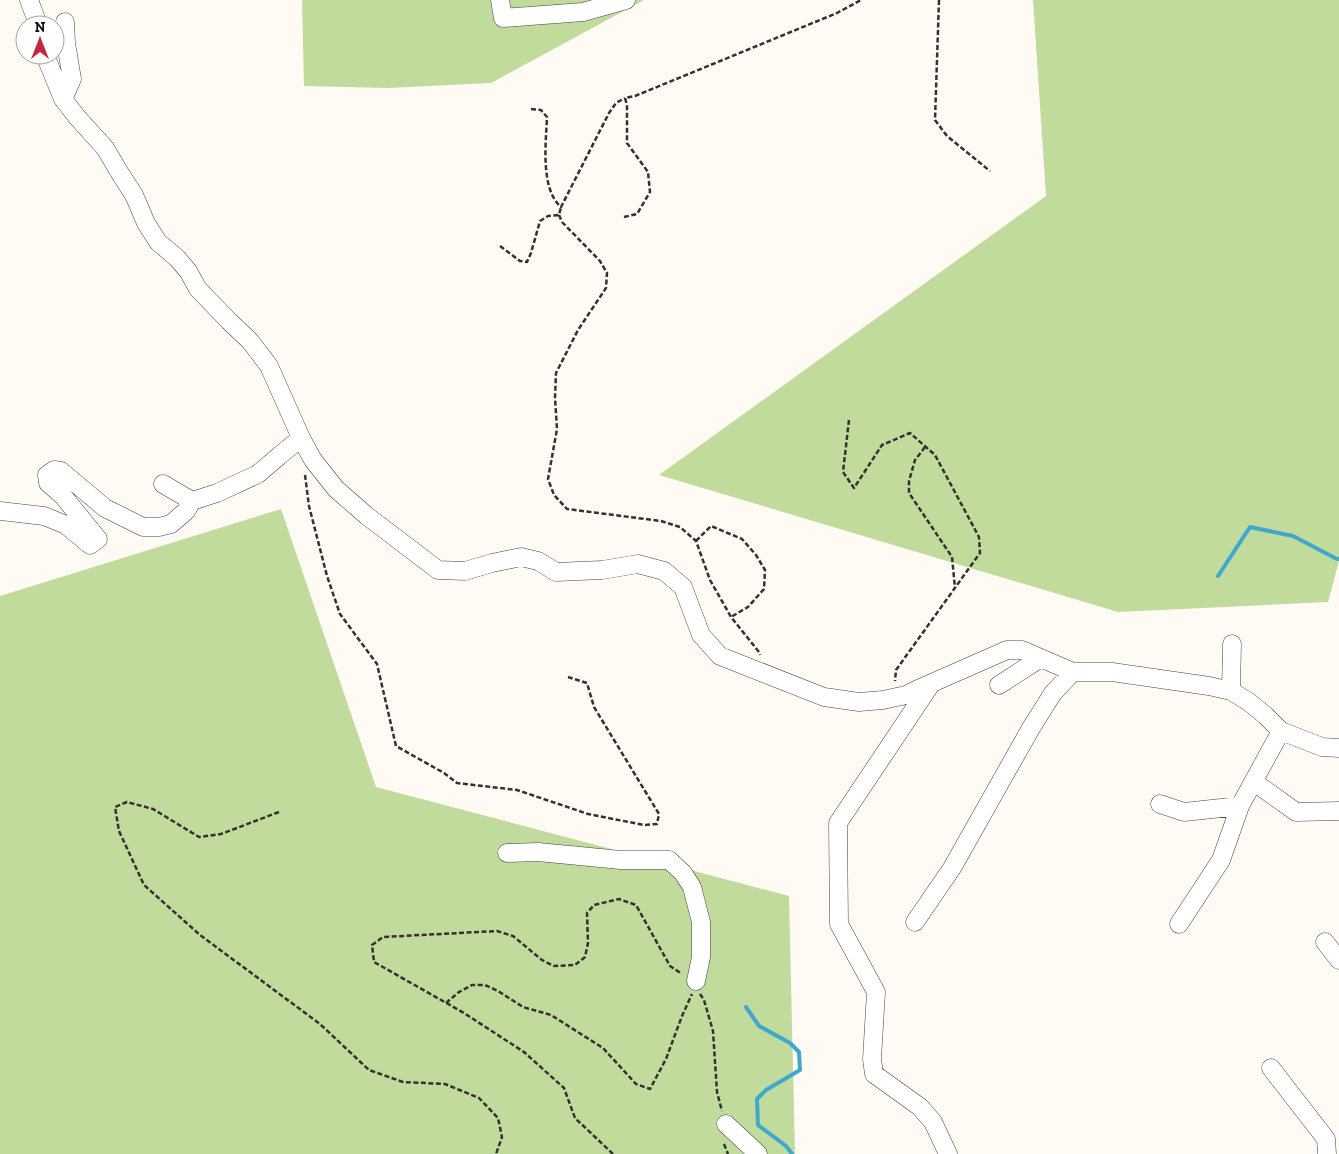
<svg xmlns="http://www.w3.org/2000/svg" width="1339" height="1154" font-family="'Zilla Slab',serif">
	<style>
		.forest { fill: #c1db9c }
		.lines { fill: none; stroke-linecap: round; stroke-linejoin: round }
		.stream { stroke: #40a8cd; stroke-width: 4 }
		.minor-casing { stroke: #434343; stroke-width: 19 }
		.path { stroke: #323232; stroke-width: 2.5; stroke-dasharray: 5 2.5; stroke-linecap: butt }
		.minor { stroke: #fff; stroke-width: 18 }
	</style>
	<rect width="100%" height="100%" fill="#fffbf4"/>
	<!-- forest -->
	<path class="forest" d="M302,0H644L491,83L388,88L304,86Z
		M1033,0H1339V561L1328,602L1118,612L659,475L1046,196Z
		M281,509L376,787L789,896L795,1154H0V596Z"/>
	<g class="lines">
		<!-- stream -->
		<path class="stream" d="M1218,576L1250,527L1293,536L1337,559H1339
			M746,1007L759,1026L790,1043L799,1052L800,1070L766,1090L757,1099L758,1125L786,1146L792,1154"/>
		<defs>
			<path id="minor" d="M29,0L35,16L37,25
				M500,0L503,18L583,12L626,0
				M45,55L63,99L77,117L105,148L121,175L134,195L146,223L158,242L177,258L188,271L198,289L229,321L250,341L269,366L301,438L313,460L336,489L367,516L438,570L465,571L492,563L521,557L538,561L556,572L602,570L638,564L664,571L683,587L701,635L720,656L824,697L859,702L883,700L906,695L916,690L1007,650H1022L1073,672H1112L1209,686L1231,691L1249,702L1266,716L1281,731L1322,747L1339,748
				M63,99L72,79L66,43L65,22
				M163,484L192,501
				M0,511L44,516L66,525L90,545L98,539L63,496L48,483L47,475L54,470L61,471L105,508L143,527H159L171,524L186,511L192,501L217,493L258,474L279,456L301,438
				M931,684L838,823L839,924L876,992L872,1059L874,1074L920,1107L933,1122L948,1154
				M999,685L1041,658
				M1231,691L1232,644
				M1254,782L1296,812L1339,811
				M1160,804L1184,812L1240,806
				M507,853L538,852L621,860H669L683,873L692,887L701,922V957L696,981
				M915,922L952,868L1031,728L1053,693L1073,672
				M1179,924L1221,860L1240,806L1281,731
				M1325,942L1339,960
				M1271,1068L1326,1139L1327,1154
				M726,1124L758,1154"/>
		</defs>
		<!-- minor casing -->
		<use href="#minor" class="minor-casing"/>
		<!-- path -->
		<path class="path" d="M939,0L935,120L947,136L990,171
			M531,109L541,110L547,117C546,142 540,189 561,207L609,113L616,103L625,98
			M559,215L562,222L600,261L607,273L606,288L578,330L556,373L555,398L557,429L548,479L554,495L567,509L661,521L680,527L696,541L710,580L731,617L759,652L760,655
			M624,217L637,214L650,192L648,172L627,143V105L625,98L635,96L837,13L861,0
			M500,246L520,261L527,262L531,253L540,221L548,216L559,215L561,207
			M849,420L843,472L854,488L882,445L910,433L935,455L979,537L980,553L896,670L895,681
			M925,447L915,460L909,481V493L952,557L955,588
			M305,475L309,506L327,576L340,614L377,664L396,746L444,773L457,783L517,790L588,814L644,825L657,824L659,814L594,707L587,683L568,677
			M696,541L711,526L742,539L756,555L765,570L764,589L748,607L731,617
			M279,812L221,834L199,837L153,809L127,802L115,807L119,831L144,885L200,935L320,1024L369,1070L403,1082L445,1084L479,1098L498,1118L502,1137L496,1154
			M700,994L704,1000L713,1031L717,1092L722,1111
			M446,1003L459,992L472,985H485L498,991L523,1007L551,1015L603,1048L636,1084L650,1089L666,1059L682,1016L692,994
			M724,1144L728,1154
			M613,1154L575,1118L564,1088L524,1052L464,1013L374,962L372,945L383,937L497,931L513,936L542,960L554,966L575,965L585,957L588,943L587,913L594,905L619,899L636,905L670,966L682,974"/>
		<!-- minor -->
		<use href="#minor" class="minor"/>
	</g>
	<!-- north arrow -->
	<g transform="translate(40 40)"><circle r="24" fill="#ffffff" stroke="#9f9f9f"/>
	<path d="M0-4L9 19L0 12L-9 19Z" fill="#c12844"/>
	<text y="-8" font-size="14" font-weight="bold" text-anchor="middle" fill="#101010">N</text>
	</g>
</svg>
